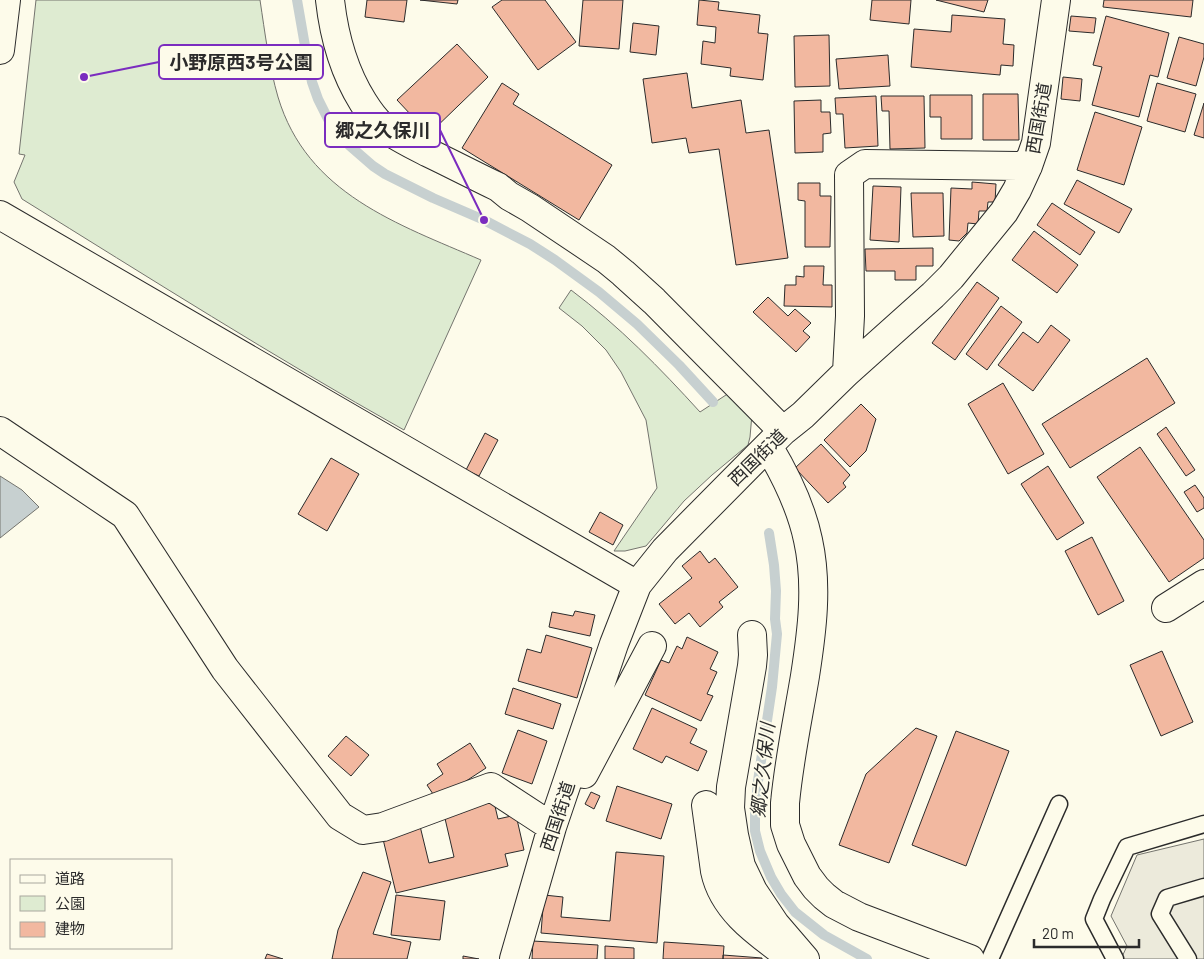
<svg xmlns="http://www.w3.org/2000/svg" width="1204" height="959" font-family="Barlow,'Noto Sans JP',sans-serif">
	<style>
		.green { fill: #deebd1; stroke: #74746e }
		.parking { fill: #eceadb; stroke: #74746e }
		.water { fill: #c7d0d0; stroke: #74746e }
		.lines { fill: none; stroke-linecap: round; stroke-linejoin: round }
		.stream { stroke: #c7d0d0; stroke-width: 10 }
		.building { fill: #f2b8a0; stroke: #2b2b2b }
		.service-casing { stroke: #2b2b2b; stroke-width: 19 }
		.minor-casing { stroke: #2b2b2b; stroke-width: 30 }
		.service { stroke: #fdfbea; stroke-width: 16 }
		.minor { stroke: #fdfbea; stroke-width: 28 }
		.labels { text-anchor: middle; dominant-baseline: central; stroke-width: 4; stroke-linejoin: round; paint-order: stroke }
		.street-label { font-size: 18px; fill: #2b2b2b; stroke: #fdfbea }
		.water-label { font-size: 19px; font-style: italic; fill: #2b2b2b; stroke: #fdfbea }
		.leader { fill: none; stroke: #7b2cbf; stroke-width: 2 }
		.callout-dot { fill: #7b2cbf; stroke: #fdfbea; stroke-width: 2 }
		.callout { fill: #fdfbea; stroke: #7b2cbf; stroke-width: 2 }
		.callout-label { font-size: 19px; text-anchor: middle; font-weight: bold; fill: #2b2b2b }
	</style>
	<rect width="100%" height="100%" fill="#fdfbea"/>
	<!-- green -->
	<path class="green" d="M36,0H260C265,33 269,66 278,97C307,194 398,224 481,260L404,430C274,357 148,277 22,199L14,182L25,155L19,154Z
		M571,290C619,326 660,368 700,412L729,393L752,414L750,437L748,445L712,475L684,501L646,546L625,551H614L657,488L646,420L621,372L606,350L582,326L559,308Z"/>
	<!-- parking -->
	<path class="parking" d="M1204,839V959H1121L1127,946L1111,916L1137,855Z"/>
	<!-- water -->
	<path class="water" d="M0,476L22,490L39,507L0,538Z"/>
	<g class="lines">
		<!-- stream -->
		<path class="stream" d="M297,0L308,63L312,82L318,99L331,125L337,133L350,146L373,166L385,174L433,198L484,220L530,244L555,260L599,292L637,324L679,365L713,402
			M769,533L774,565L776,591L775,619L777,634L772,687L758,781L755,814V831L760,851L771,877L781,894L795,912L824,935L867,959"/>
	</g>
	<!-- building -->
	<path class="building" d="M367,0H407L404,22L365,17Z
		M420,0H458L457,4Z
		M502,0H545L576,42L538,70L492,7Z
		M583,0H623L619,49L579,46Z
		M699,0L719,2L718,10L760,15L758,33L768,34L763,80L730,76L731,68L701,64L703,41L715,43L716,27L697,25Z
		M872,0H911L909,24L870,20Z
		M936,0H988L984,12Z
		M1104,0H1193L1191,17L1103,7Z
		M952,15L1005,19L1003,44L1014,45L1013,66L1001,65L1000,75L911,67L914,29L951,32Z
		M1071,16L1096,18L1094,33L1069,31Z
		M1106,16L1169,33L1158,77L1150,75L1139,117L1092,105L1102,67L1093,65Z
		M633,23L659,26L656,55L630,52Z
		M829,35L830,86L795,87L794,36Z
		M1179,37L1204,44V57L1196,86L1167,78Z
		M457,44L488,77L429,134L397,100Z
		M888,55L890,86L839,89L836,59Z
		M687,73L692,108L741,100L746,133L769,130L788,258L736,265L719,149L689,153L686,138L652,143L643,79Z
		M1063,77L1082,79L1080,101L1061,99Z
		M502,83L519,94L513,104L612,165L579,220L462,148Z
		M1157,83L1196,94L1185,132L1147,121Z
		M983,94H1018L1019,140H983Z
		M930,95H972V139H941V117H930Z
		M876,96L878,146L845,148L843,114H836L835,98Z
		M881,96H924L925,148L890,149L889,111H882Z
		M821,100V112H830L831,133L823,134V152L795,153L794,101Z
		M1204,103V138L1194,135Z
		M1095,112L1142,127L1124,185L1077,170Z
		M1077,180L1132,209L1119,233L1064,204Z
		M972,182L996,184L995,202H988L987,211H979L978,224L968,223L967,233L959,241L949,240L951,188L972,189Z
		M798,183H820V196H831L830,247H805V201L798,200Z
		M873,186L901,187L899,242L870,240Z
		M911,193H943L944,236L913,237Z
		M1052,203L1095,232L1080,255L1037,225Z
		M1034,231L1078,265L1057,293L1012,260Z
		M933,248V266H916V280H895V271H866L865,249Z
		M804,266H824L823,285H832V307L784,306L785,285H796V276L804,277Z
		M977,282L999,298L955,360L932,343Z
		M768,297L788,316L795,309L811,323L803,331L810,337L796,352L753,312Z
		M1001,306L1022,322L987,370L966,354Z
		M1051,325L1070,340L1033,391L998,365L1023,332L1038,343Z
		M1147,358L1175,403L1070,468L1042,424Z
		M1003,383L1044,454L1008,474L968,404Z
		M861,404L876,419L866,451L850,467L824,440Z
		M1166,427L1195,470L1186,476L1157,434Z
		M485,433L498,440L479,476L466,470Z
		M821,444L850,475L843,483L846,487L828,503L795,468Z
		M1140,447L1204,540V558L1169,582L1097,477Z
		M331,458L359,474L327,531L298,514Z
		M1048,466L1084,523L1057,540L1021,484Z
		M1195,485L1204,498V508L1197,512L1184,492Z
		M600,512L623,525L613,545L589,532Z
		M1092,537L1124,601L1098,615L1065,551Z
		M700,551L709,563L715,558L738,587L719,602L723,607L700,627L689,613L675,624L659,604L692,578L682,566Z
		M575,611L595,615L590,636L549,627L552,612L573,616Z
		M546,635L592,648L577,698L518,681L527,649L541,653Z
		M687,637L718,652L710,669L717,672L707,694L713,696L701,721L645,695L661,660L669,663L677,646L682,649Z
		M1162,651L1193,722L1161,736L1130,665Z
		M513,688L561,704L553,729L505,714Z
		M652,708L697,729L690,743L707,751L698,771L666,756L662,763L633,749Z
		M916,728L937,736L889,863L839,845L866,774Z
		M518,730L547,741L532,784L502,773Z
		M956,731L1009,751L966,866L912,845Z
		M346,736L369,755L351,776L328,756Z
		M470,743L486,768L437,800L427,785L443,774L437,764Z
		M617,786L672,804L661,839L606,821Z
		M591,792L600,796L594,809L585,804Z
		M493,798L498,819L516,815L524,850L505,854L508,866L396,893L382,835L420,826L429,863L454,857L443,810Z
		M616,852L664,856L657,943L541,933L544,895L563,897L561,917L610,921Z
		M363,872L391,882L373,934L411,942L407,959H332L338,930Z
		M396,895L445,901L440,940L391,935Z
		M533,941L598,945L597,959H532Z
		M664,942L724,946L723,959H663Z
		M605,946L634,948V959H605Z
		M267,954L283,959H265Z
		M723,955L762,958V959H723Z
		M463,956L479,959H463Z"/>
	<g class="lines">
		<defs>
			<path id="service" d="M990,959L1059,804
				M1115,959L1094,919L1102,899L1127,847L1204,824
				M1188,959L1160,914L1167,898L1204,887"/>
			<path id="minor" d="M330,0C334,36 343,70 363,102C368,110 374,119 382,126C396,137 413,145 429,153C452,164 475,176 498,187L509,196L530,208L606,259L623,273L654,301L783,431
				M0,50L6,0
				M0,215L637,585
				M847,372L850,316L849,175L865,164L1028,166
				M0,431L125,515L225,669L340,816L363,830L383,827L491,787L552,827
				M768,446C786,476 801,506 808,540C818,585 812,631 805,676C798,718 789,760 785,803V825L791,844L807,876L816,888L824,896L834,904L859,917L970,959
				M1166,608L1204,584
				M752,635L753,655L752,666L731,787L730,808L734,835L741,866L753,891L775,924L805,959
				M584,774L652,646
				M706,805L715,871C723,909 756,932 786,954
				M514,959L552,827L614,644L637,585L665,550L756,458L783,431L803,415L847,372L933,295L951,277L1004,212L1017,190L1028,166L1036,143L1056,0"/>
		</defs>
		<!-- service casing -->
		<use href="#service" class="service-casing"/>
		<!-- minor casing -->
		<use href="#minor" class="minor-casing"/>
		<!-- service -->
		<use href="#service" class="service"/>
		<!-- minor -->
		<use href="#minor" class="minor"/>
	</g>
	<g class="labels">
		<!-- street labels -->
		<g class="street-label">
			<text transform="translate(1038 118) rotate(-80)">西国街道</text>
			<text transform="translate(757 457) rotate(-44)">西国街道</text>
			<text transform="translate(557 816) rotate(-72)">西国街道</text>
		</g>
		<!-- water labels -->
		<g class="water-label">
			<text transform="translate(762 770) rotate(-84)">郷之久保川</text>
		</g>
	</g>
	<!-- callouts -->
	<path class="leader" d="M84 77L159 62M484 220L440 130"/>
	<g class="callout-dot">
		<circle cx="84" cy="77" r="5"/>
		<circle cx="484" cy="220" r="5"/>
	</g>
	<g class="callout">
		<rect x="159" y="45" width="164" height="34" rx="5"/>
		<rect x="325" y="113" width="115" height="34" rx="5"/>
	</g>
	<g class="callout-label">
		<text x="241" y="69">小野原西3号公園</text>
		<text x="383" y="137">郷之久保川</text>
	</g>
	<!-- legend -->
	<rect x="10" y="859" width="162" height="90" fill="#fdfbea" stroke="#a9a89e"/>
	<rect x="20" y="875" width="25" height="8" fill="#fdfbea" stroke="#a9a89e"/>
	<text x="55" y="884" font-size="15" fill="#2b2b2b">道路</text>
	<rect x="20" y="896" width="25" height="15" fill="#deebd1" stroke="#a9a89e"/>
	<text x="55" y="909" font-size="15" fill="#2b2b2b">公園</text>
	<rect x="20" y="922" width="25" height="15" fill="#f2b8a0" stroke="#a9a89e"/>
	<text x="55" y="934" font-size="15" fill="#2b2b2b">建物</text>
	<!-- scale -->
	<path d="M1034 939v8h105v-8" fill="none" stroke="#2b2b2b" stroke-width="2.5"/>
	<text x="1042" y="939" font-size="15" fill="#2b2b2b" stroke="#fdfbea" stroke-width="4" paint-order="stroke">20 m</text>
</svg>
